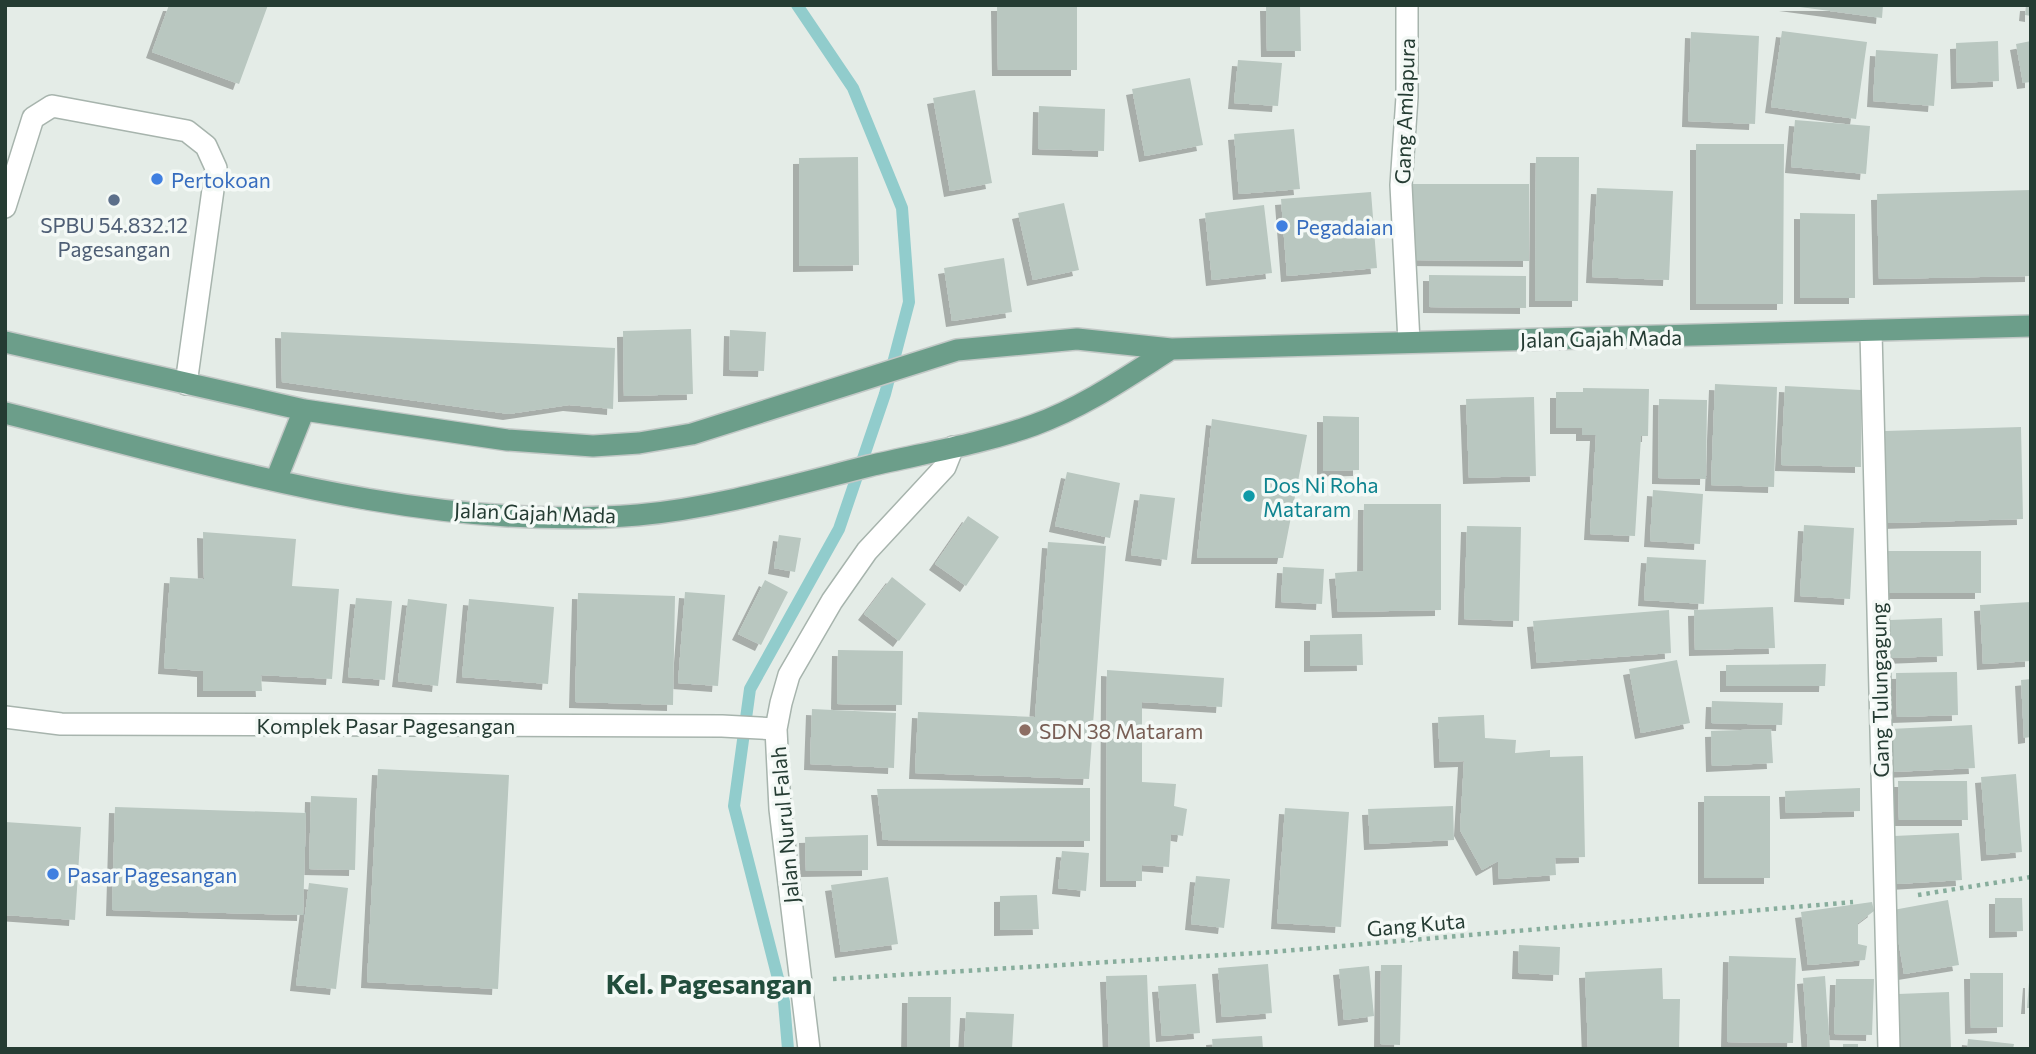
<svg xmlns="http://www.w3.org/2000/svg" width="2036" height="1054" font-family="Commissioner,sans-serif">
	<style>
		.lines { fill: none; stroke-linecap: round; stroke-linejoin: round }
		.stream { stroke: #91cccc; stroke-width: 12 }
		.building { fill: #b9c7c0; filter: url(#shadow) }
		.minor-casing { stroke: #a7b4ad; stroke-width: 24 }
		.major-casing { stroke: #c2c8c6; stroke-width: 24 }
		.path { stroke: #87ad9c; stroke-width: 4.5; stroke-dasharray: 3.5 5; stroke-linecap: butt }
		.minor { stroke: #fff; stroke-width: 21 }
		.major { stroke: #6c9e8a; stroke-width: 21 }
		.shop-dot { fill: #3f7fe0; stroke: #f4f9f6; stroke-width: 2.5 }
		.service-dot { fill: #5c6f8a; stroke: #f4f9f6; stroke-width: 2.5 }
		.culture-dot { fill: #0f9aa8; stroke: #f4f9f6; stroke-width: 2.5 }
		.education-dot { fill: #8d6e63; stroke: #f4f9f6; stroke-width: 2.5 }
		.labels { text-anchor: middle; dominant-baseline: central; stroke-width: 7; stroke-linejoin: round; paint-order: stroke }
		.street-label { font-size: 21px; fill: #253c33; stroke: #f4f9f6 }
		.shop-label { font-size: 21px; fill: #366cbe; stroke: #f4f9f6; text-anchor: start }
		.service-label { font-size: 21px; fill: #4e5e75; stroke: #f4f9f6 }
		.culture-label { font-size: 21px; fill: #0d838f; stroke: #f4f9f6; text-anchor: start }
		.education-label { font-size: 21px; fill: #785e54; stroke: #f4f9f6; text-anchor: start }
		.district-label { font-size: 28px; font-weight: bold; fill: #224d3c; stroke: #f4f9f6 }
	</style>
	<defs>
		<filter id="shadow"><feDropShadow dx="-6" dy="6" stdDeviation="0" flood-color="#0004"/></filter>
	</defs>
	<rect width="100%" height="100%" fill="#e4ece7"/>
	<g class="lines">
		<!-- stream -->
		<path class="stream" d="M788,1049L784,1002L734,806L750,689L839,529L885,394L909,302L902,208L853,88L797,5"/>
	</g>
	<!-- building -->
	<path class="building" d="M169,5H268L239,84L152,52Z
		M997,5H1077V70H998Z
		M1266,5H1300L1301,51H1267Z
		M1785,5H1883L1882,18Z
		M2026,5H2031V16L2025,15Z
		M1782,31L1867,42L1856,119L1771,107Z
		M1691,32L1759,36L1755,124L1688,121Z
		M1998,41L1999,81L1957,83L1956,43Z
		M2031,41V82L2023,83L2016,44Z
		M1876,50L1938,54L1934,106L1873,101Z
		M1238,60L1282,63L1278,106L1234,103Z
		M1190,78L1203,145L1145,156L1132,89Z
		M975,90L992,183L950,191L933,98Z
		M1039,106L1105,109L1104,151L1038,149Z
		M1795,120L1870,126L1866,174L1791,167Z
		M1294,129L1300,189L1239,194L1234,134Z
		M1696,144H1784L1783,304H1696Z
		M858,157L859,265L799,266V158Z
		M1536,157H1579L1578,301H1535Z
		M1413,184H1529V261L1413,260Z
		M1597,188L1673,191L1669,280L1592,277Z
		M2031,190V276L1879,279L1877,194Z
		M1371,192L1377,268L1287,276L1281,199Z
		M1064,203L1079,270L1033,280L1018,213Z
		M1264,205L1272,273L1212,280L1205,213Z
		M1800,213L1855,214V298H1800Z
		M1004,258L1012,312L952,321L944,268Z
		M1429,275L1526,276V308L1429,307Z
		M691,329L693,394L624,396L623,331Z
		M730,330L766,332L764,371L729,370Z
		M281,332L615,348L613,409L569,405L509,414L282,382Z
		M1715,384L1777,387L1774,487L1711,485Z
		M1785,386L1861,390V467L1781,465Z
		M1583,388L1649,389L1648,436H1641L1635,536L1590,534L1596,435H1582V428H1556V392H1583Z
		M1534,397L1536,476L1469,478L1466,399Z
		M1659,399L1707,400L1706,479L1658,478Z
		M1323,416L1359,417V470L1323,471Z
		M1212,419L1307,435L1283,558H1197Z
		M2021,427L2023,519L1888,523L1885,431Z
		M1067,472L1120,483L1110,538L1055,526Z
		M1653,490L1703,494L1700,544L1650,541Z
		M1140,494L1175,498L1167,560L1131,555Z
		M1364,504H1441V610L1338,612L1335,573L1363,571Z
		M968,516L999,537L966,586L935,564Z
		M1804,525L1854,528L1850,599L1800,596Z
		M1467,526L1521,527L1519,621L1464,619Z
		M203,532L296,539L292,586L339,589L332,679L261,675L262,691H203V671L164,668L170,577L204,579Z
		M779,535L801,538L795,572L774,568Z
		M1048,542L1106,546L1089,779L915,773L918,712L1035,717Z
		M1884,551H1981V593H1884Z
		M1647,557L1706,560L1704,604L1644,600Z
		M1283,567L1324,569L1322,604L1281,602Z
		M892,577L926,604L899,641L864,614Z
		M765,580L788,592L761,645L738,634Z
		M685,592L725,595L718,686L678,683Z
		M578,593L675,596L673,705L575,702Z
		M356,598L392,601L385,680L348,677Z
		M408,599L447,604L438,686L398,681Z
		M469,599L554,607L548,684L462,677Z
		M2031,602V661L1983,664L1980,605Z
		M1773,607L1775,648L1695,650L1694,610Z
		M1669,610L1671,653L1537,663L1533,621Z
		M1942,618L1943,656L1891,658L1890,620Z
		M1362,634L1363,665L1310,666V635Z
		M838,650L903,651L902,705L837,704Z
		M1677,660L1690,723L1641,733L1629,669Z
		M1826,664L1825,686H1726V665Z
		M1107,670L1224,678L1222,707L1142,702V782L1176,784L1174,806L1187,809L1183,836L1171,834L1169,867L1142,865V881H1106Z
		M1957,672L1958,715L1897,717L1896,673Z
		M2031,679V737L2024,738L2021,680Z
		M1712,701L1783,703L1782,725L1711,723Z
		M812,709L896,713L894,768L810,764Z
		M1484,715L1485,738L1516,740L1515,753L1550,750V757L1583,756L1585,857L1555,858L1556,875L1499,879L1498,861L1482,870L1460,830L1464,761L1440,762L1438,717Z
		M1972,725L1975,768L1892,772L1890,729Z
		M1771,729L1773,763L1712,766L1711,731Z
		M378,769L509,775L498,989L367,982Z
		M2016,774L2022,852L1987,855L1981,777Z
		M1898,781H1967L1968,820H1899Z
		M1090,788V841L883,840L877,789Z
		M1860,788V811L1786,813L1785,791Z
		M311,796L357,798L355,870L309,869Z
		M1704,796H1770V878H1704Z
		M1453,806L1454,840L1370,844L1368,809Z
		M115,807L306,813L303,915L112,910Z
		M1285,808L1349,812L1341,927L1277,923Z
		M5,822L81,827L75,920L5,915Z
		M1959,833L1962,880L1897,884L1894,836Z
		M868,835V870L806,871L805,837Z
		M1062,851L1089,853L1086,891L1058,888Z
		M1196,876L1230,879L1224,928L1191,924Z
		M888,877L898,944L841,952L831,885Z
		M309,883L348,888L336,989L296,985Z
		M1037,895L1039,929L1000,930V896Z
		M1995,898H2022L2023,931L1995,932Z
		M1948,900L1959,965L1904,974L1893,910Z
		M1872,902L1874,911L1858,923V944L1867,946L1865,960L1808,965L1801,912Z
		M1519,945L1560,947L1559,975L1518,973Z
		M1729,956L1796,958L1793,1043L1727,1042Z
		M1268,964L1272,1013L1222,1017L1218,968Z
		M1381,965H1402L1400,1045L1380,1044Z
		M1369,966L1374,1016L1344,1020L1339,969Z
		M1662,968L1663,999H1680L1679,1049H1588L1585,972Z
		M1970,973H2003V1027L1971,1028Z
		M1147,975L1150,1049H1109L1106,976Z
		M1825,976L1830,1049H1808L1803,978Z
		M1836,979H1874L1872,1035L1834,1034Z
		M2029,982H2031V1008H2027Z
		M1196,984L1200,1033L1162,1036L1158,986Z
		M1949,992L1951,1049H1900L1898,994Z
		M908,997H951L950,1049H907Z
		M966,1012L1014,1014L1012,1049H964Z
		M1262,1036L1263,1049H1213L1212,1039Z
		M1968,1039L2014,1044L2013,1049H1967Z
		M1843,1044H1858V1049H1843Z"/>
	<g class="lines">
		<defs>
			<path id="minor" d="M1407,5V97L1401,185L1409,342
				M5,207L33,118L52,106L187,131L206,146L216,168L186,384
				M1871,332L1889,1049
				M5,717L61,724L722,726L776,729
				M809,1049L780,809L776,729L781,703L789,675L832,601L867,551L945,467L953,447"/>
			<path id="major" d="M5,342L304,410L507,440L593,446L639,443L692,434L957,350L1077,339L1171,349L1206,348L2031,326
				M5,413C211,464 423,533 638,515C715,508 794,485 869,466C924,453 981,444 1034,425C1084,407 1127,377 1171,349
				M276,480L304,410"/>
		</defs>
		<!-- minor casing -->
		<use href="#minor" class="minor-casing"/>
		<!-- major casing -->
		<use href="#major" class="major-casing"/>
		<!-- path -->
		<path class="path" d="M1918,895L2031,877
			M833,979L1272,952L1853,902"/>
		<!-- minor -->
		<use href="#minor" class="minor"/>
		<!-- major -->
		<use href="#major" class="major"/>
	</g>
	<!-- markers -->
	<g class="shop-dot">
		<circle cx="157" cy="179" r="7"/>
		<circle cx="1282" cy="226" r="7"/>
		<circle cx="53" cy="874" r="7"/>
	</g>
	<circle class="service-dot" cx="114" cy="200" r="7"/>
	<circle class="culture-dot" cx="1249" cy="496" r="7"/>
	<circle class="education-dot" cx="1025" cy="730" r="7"/>
	<g class="labels">
		<!-- street labels -->
		<g class="street-label">
			<text transform="translate(1404 111) rotate(-88)">Gang Amlapura</text>
			<text transform="translate(1601 338) rotate(-1)">Jalan Gajah Mada</text>
			<text transform="translate(535 512) rotate(2)">Jalan Gajah Mada</text>
			<text transform="translate(1879 690) rotate(-91)">Gang Tulungagung</text>
			<text x="386" y="725">Komplek Pasar Pagesangan</text>
			<text transform="translate(784 825) rotate(-95)">Jalan Nurul Falah</text>
			<text transform="translate(1416 924) rotate(-5)">Gang Kuta</text>
		</g>
		<!-- shop labels -->
		<g class="shop-label">
			<text x="171" y="179">Pertokoan</text>
			<text x="1296" y="226">Pegadaian</text>
			<text x="67" y="874">Pasar Pagesangan</text>
		</g>
		<!-- service labels -->
		<g class="service-label">
			<text x="114" y="224">SPBU 54.832.12<tspan x="114" dy="24">Pagesangan</tspan></text>
		</g>
		<!-- culture labels -->
		<g class="culture-label">
			<text x="1263" y="484">Dos Ni Roha<tspan x="1263" dy="24">Mataram</tspan></text>
		</g>
		<!-- education labels -->
		<g class="education-label">
			<text x="1039" y="730">SDN 38 Mataram</text>
		</g>
		<!-- district labels -->
		<g class="district-label">
			<text x="709" y="983">Kel. Pagesangan</text>
		</g>
	</g>
	<!-- border -->
	<rect width="2036" height="1054" fill="none" stroke="#253c33" stroke-width="14"/>
</svg>
